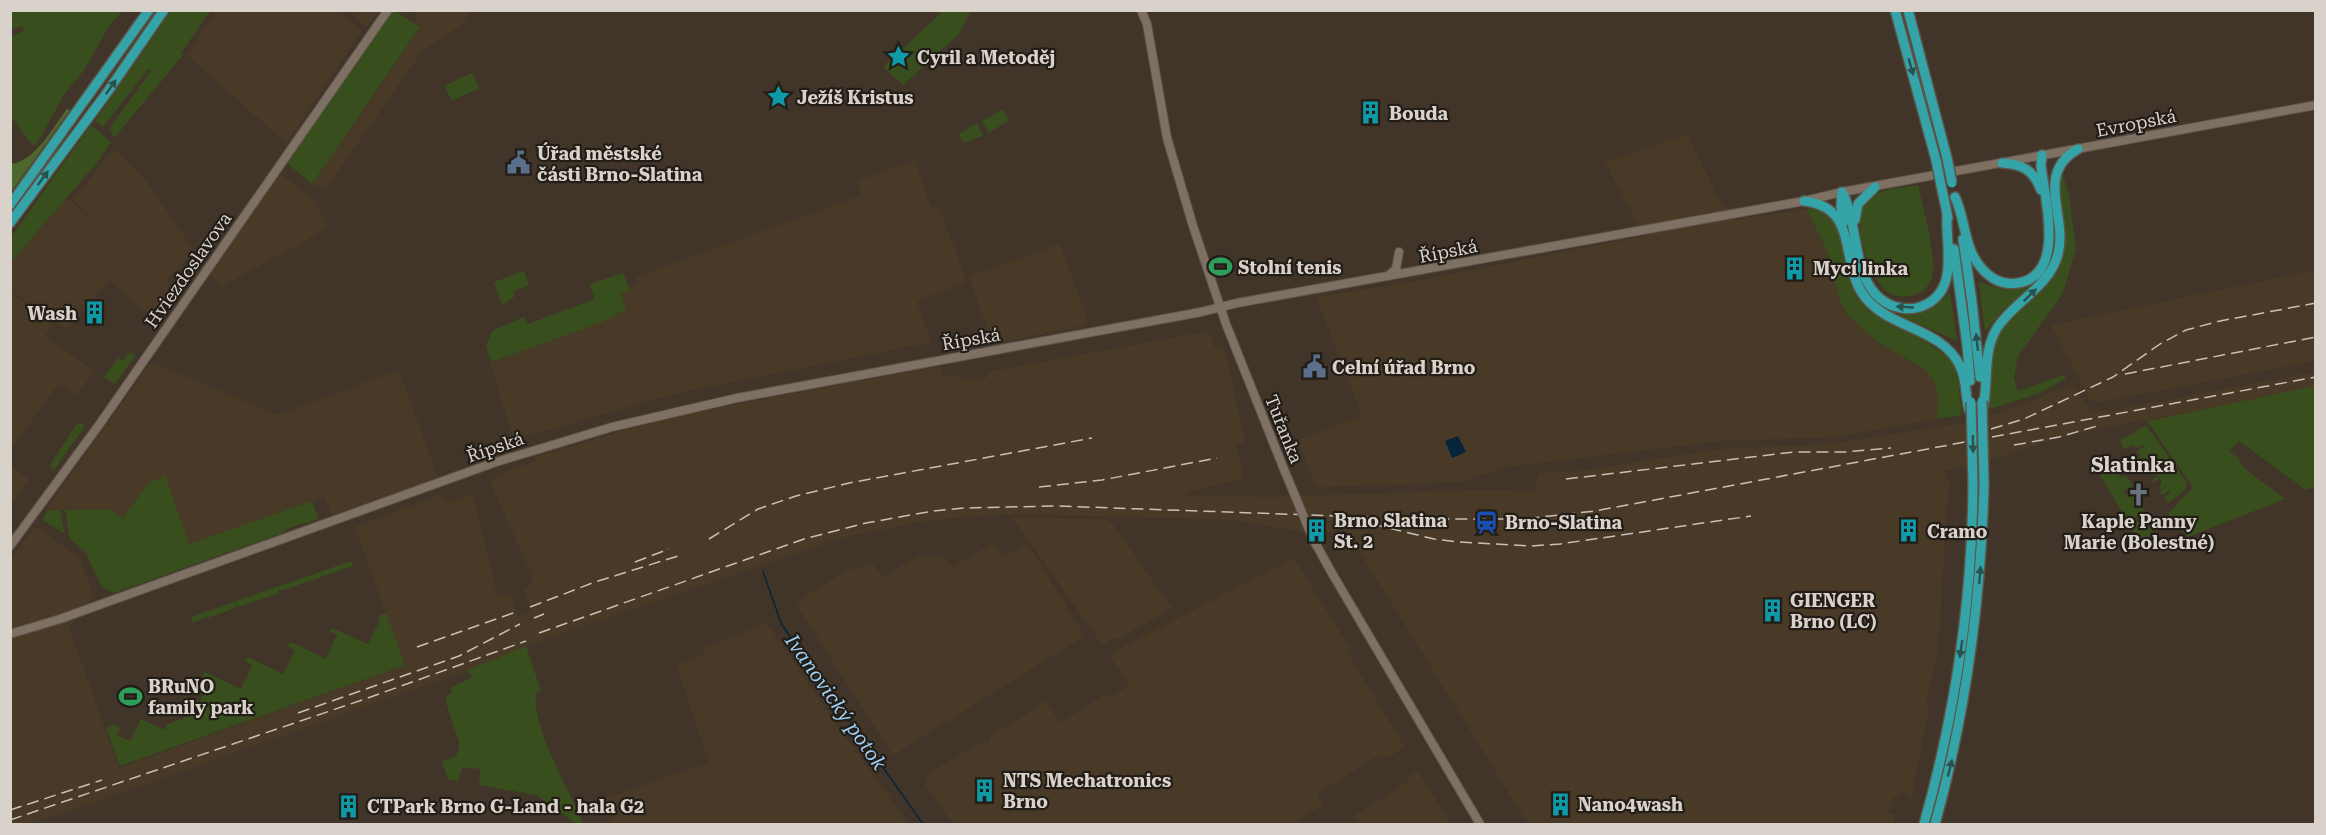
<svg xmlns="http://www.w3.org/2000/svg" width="2326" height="835" font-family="'Roboto Serif',serif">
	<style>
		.built { fill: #493a27 }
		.green { fill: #384f1d }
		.forest { fill: #4d672f }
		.water { fill: #06253a }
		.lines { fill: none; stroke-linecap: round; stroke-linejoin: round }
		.stream { stroke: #06253a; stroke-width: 1.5 }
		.secondary-casing { stroke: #5c5348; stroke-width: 10 }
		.highway-casing { stroke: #5c5348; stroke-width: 12 }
		.secondary { stroke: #7e7163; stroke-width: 8 }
		.highway { stroke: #34a4a8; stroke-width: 9 }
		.rail { stroke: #c8c0b8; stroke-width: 1.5; stroke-dasharray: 12 6; stroke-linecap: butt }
		.secondary-bridge-casing { stroke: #5c5348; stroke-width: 10; stroke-linecap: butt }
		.highway-bridge-casing { stroke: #5c5348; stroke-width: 12; stroke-linecap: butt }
		.secondary-bridge { stroke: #7e7163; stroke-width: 8 }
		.highway-bridge { stroke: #34a4a8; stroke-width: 9 }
		.oneway { fill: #295351 }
		.labels { text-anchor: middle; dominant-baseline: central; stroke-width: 4.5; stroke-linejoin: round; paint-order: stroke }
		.poi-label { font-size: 18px; font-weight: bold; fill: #d9d2ca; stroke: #221d17; text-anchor: start }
		.street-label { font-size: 18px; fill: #d9d2ca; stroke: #221d17 }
		.neighbourhood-label { font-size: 20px; font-weight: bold; fill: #d9d2ca; stroke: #221d17 }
		.water-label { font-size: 20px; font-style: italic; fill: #9fcef2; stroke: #221d17 }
	</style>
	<rect width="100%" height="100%" fill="#403528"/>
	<!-- built -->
	<path class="built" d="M216,11H339L362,31L286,143L187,55Z
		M349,11H379L367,27Z
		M415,11H470L463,24L423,50L325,190L312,184L420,28L417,23Z
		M1687,134L1723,207L1726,206L1734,220L1807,209L1828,254L1840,301L1847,314L1876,341L1926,370L1934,381L1938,397L1937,419L1834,437L1721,441L1507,467L1460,482L1321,487L1316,485L1299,445L1300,439L1362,416L1316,297L1417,281L1644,236L1605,162Z
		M114,149L144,178L194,250L166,282L177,293L157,322L109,280L67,330L11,291V262L67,198L120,242L73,200Z
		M915,160L931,208L939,206L967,282L917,301L931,342L674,394L514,440L490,363L616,315L625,309L620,294L638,284L636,277L862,195L857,181Z
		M277,175L283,176L314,200L326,224V229L221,287L208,273Z
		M1060,244L1088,320L1086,325L993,344L969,276Z
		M2315,270V361L2100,402L2091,401L2051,325Z
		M11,293L53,323L45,336L94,371L77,395L58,384L11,450Z
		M1204,332L1212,337L1214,347L1223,346L1227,358L1245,442L1236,444L1244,479L1190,491V494L1180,495L1268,497L1480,490L1536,491L1537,473L1578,471L1722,449L1831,444L1962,423L2003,412L2072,384L2091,411H2109L2315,372V388L2112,426L2056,439L1995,459L1944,471L1951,485L1948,491L1938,651L1927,697L1928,713L1911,798L1905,793H1899L1897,797L1894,796L1888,813L1895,814L1892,824H1528L1345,528L1318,535L1234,520L1018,514L962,517L919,522L841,538L526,646L466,671L59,815L24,824H11V559L34,528L40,529L79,558L94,595L69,627L119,768L404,665L355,527L362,524L443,494L447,503L473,494L496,591L500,595L510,594L518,617L531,611L524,589L532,584L533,577L491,485L495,476L535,461L534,457L671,417L838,385L941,366L943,377L958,375L959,380L971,378L973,381L987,378V372Z
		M151,362L278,415L399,370L438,478L332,515L324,497L189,544L149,482L123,518L109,509L46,510Z
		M11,466L29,480L11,506Z
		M1012,517L1104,519L1112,523L1172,608L1164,610L1160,616L1119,638L1110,640L1103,646Z
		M993,543L1002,558L1027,543L1085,636L893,755L795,603L852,567L855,571L866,564L872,563L883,577L918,556L945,557L953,567Z
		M1294,558L1351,650L1347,652L1405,747L1391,756L1376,757L1317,794L1323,805L1291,824H953L925,785L927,774L980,743L990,741L989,737L1047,701L1059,723L1106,694L1108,698L1129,686L1109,654Z
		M767,623L833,720L909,824H612L606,798L709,762L676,665L705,654L702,648Z
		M1417,770L1451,824H1359L1354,816L1410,780L1408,776Z"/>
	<!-- green -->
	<path class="green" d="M11,10L122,11L108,28L84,70L63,96L40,139L33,146L11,116V37L25,30L22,26L11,30Z
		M171,11H210L181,53L183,55L114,138L110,131L111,126L151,71L149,68L103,127L95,121Z
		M391,11H395L420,27L312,184L287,163Z
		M943,11H971L958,35L903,85L883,67Z
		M472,73L479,88L452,101L444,86Z
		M1003,109L1009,120L989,133L982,121Z
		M977,123L983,136L963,143L959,134Z
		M91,125L111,142L96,164L11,262V237Z
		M2070,158H2073L2065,168L2063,176L2069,195L2076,250L2062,295L2018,356L2014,378L2018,391L2064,375L2066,378L2040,393L1990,409L1988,374L1995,339L2009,321L2045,286L2059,262L2057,184L2058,173Z
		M1918,185C1923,207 1938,260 1931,280C1928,287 1922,293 1915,295C1905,297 1893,298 1885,290C1868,275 1850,220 1867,201C1878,188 1903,188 1918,185Z
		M1821,207L1837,224L1849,278L1858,299L1869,311L1928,343L1949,358L1955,368L1958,382L1962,415L1937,419L1938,397L1934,381L1926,370L1876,341L1847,314L1840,301L1828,254L1807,209Z
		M524,271L529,285L514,291V297L502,305L494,282Z
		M623,273L630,290L621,294L626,309L605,321L491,362L486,346L492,331L524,317L528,324L595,299L589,284Z
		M1979,282C2002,290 2012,294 2035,282L2003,310L1985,332Z
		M1950,292L1957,341L1896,314C1921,317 1934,311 1950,292Z
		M129,353L136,355L115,384L104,377L118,358L123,361Z
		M2315,386V486L2306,490L2239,441L2229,451L2238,458L2244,468L2285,499L2188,537L2168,514L2193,487L2147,421Z
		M80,423L85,426L53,471L50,465L76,425Z
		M2146,425L2187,483L2185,490L2168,503L2164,497L2170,493L2169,491L2162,495L2160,492L2167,486L2160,490L2159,488L2162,482L2160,478L2153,483L2152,480L2158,476L2151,474L2156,470L2147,475L2145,472L2149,469L2144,466L2148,463L2143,457L2138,460L2136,458L2141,455L2135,452L2144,447L2143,444L2137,448L2131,445L2124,449L2120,441Z
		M2118,466L2122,473L2119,475L2120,478L2126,475L2133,486L2123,492L2124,494L2128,495L2135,490L2137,493L2135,495L2144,503L2142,505L2145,510L2133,519L2136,523L2151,512L2153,516L2150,522L2155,525L2147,539L2143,542L2138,539L2100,475Z
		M165,476L189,544L312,501L318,519L289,528L285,530V532L114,593L102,587L85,552L70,539L65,510L109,509L123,518L149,482Z
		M48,510H60L65,534L44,521L43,518Z
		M351,561L353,566L323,576L321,573L322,577L281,591L279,588V593L238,607L236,603V608L207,618L204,614L205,618L193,623L191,617Z
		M386,613L405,665L120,766L106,728L115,725L120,728L117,735L130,741L141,719L164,730L166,725L194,714L197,708L183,701L185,696L199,703L210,680L202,676L205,672L241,689L252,665L245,661L248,657L283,674L295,650L287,646L291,642L326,659L337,635L330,631L332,628L368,644L380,620L378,616Z
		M526,646L541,691L536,692C531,728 570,790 583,824H577L536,795L479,785L480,769L462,767L458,781L448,780L442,761L455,757L459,750V743L446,702L447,696L452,692L451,687L474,677L466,671Z"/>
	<!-- forest -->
	<path class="forest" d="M67,109L70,110L11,192V164C37,160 52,128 67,109Z"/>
	<!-- water -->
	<path class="water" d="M1458,436L1466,452L1452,458L1445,441Z"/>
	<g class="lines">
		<!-- stream -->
		<path class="stream" d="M763,572L782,625L923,824"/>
		<defs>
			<path id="secondary" d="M1141,10L1147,24L1167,138L1193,226L1226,324L1283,467
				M1388,276L1396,269L1399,252
				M10,546L99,425L388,10
				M1333,575L1480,824
				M10,634L60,619L496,462L612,427L737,398L1201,312L1237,303L1804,201L1842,192L2316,105"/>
			<path id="highway" d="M1895,10L1936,160
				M1908,10L1947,158
				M2002,163C2023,164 2034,171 2041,190
				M1941,185L1948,218
				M1842,192C1861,225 1849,289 1893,306C1902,309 1911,310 1920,307C1961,293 1945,245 1947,213
				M1842,192L1841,206L1844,222
				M1955,197C1965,218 1964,246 1979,265C1989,278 2001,286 2018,283C2067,275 2044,197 2041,165L2042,155
				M1804,201C1858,207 1840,258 1862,293C1885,329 1941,326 1960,366C1967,380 1965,395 1969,410
				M10,205L149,10
				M1855,220L1858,204L1875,187
				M10,223L106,94L164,10
				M1963,239L1972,302L1980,377
				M1954,249L1967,345L1970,381
				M1983,408C1989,381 1982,353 1997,328C2015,300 2049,288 2058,254C2068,216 2034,174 2078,149
				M1924,824C1955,714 1972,601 1973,486
				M1935,824C1966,713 1981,600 1984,484"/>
		</defs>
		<!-- secondary casing -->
		<use href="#secondary" class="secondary-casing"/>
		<!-- highway casing -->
		<use href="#highway" class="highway-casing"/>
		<!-- secondary -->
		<use href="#secondary" class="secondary"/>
		<!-- highway -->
		<use href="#highway" class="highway"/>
		<!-- rail -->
		<path class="rail" d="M2125,374L2316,337
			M1991,429L2024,419L2113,377L2160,344L2186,330L2220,321L2316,303
			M1992,437L2316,377
			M2014,445L2059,437L2097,426
			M1566,479L1794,452H1844L1891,448
			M1039,487L1102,480L1217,458
			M1372,524L1434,539L1458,542L1531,546L1560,544L1751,516
			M709,539L758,509L796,496L849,483L1092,438
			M635,562L669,549
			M530,607L595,582L678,556
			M534,618L544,614
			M539,633L804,539L866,523L933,511L964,508L1057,506L1424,519H1523L1595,511L1965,442
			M417,647L516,612
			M298,713L459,656L520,624
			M10,810L102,780
			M10,820L365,699L526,641"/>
		<defs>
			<path id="secondary-bridge" d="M1283,467L1313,539L1333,575"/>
			<path id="highway-bridge" d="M1947,158L1952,183
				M1936,160L1941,185
				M1982,401L1984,484
				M1971,402L1973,486"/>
		</defs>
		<!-- secondary-bridge casing -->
		<use href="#secondary-bridge" class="secondary-bridge-casing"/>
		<!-- highway-bridge casing -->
		<use href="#highway-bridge" class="highway-bridge-casing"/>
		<!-- secondary-bridge -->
		<use href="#secondary-bridge" class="secondary-bridge"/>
		<!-- highway-bridge -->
		<use href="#highway-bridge" class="highway-bridge"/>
	</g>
	<!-- one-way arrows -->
	<defs><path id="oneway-solid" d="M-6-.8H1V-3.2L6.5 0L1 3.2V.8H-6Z" transform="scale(1.5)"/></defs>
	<g class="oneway">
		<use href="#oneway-solid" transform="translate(1911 67) rotate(74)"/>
		<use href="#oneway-solid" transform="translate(111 87) rotate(-55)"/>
		<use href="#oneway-solid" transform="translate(43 178) rotate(-54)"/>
		<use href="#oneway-solid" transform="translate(2030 295) rotate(-45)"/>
		<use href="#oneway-solid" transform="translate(1905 307) rotate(-177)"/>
		<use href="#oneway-solid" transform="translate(1977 342) rotate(-96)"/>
		<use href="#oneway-solid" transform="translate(1973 444) rotate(89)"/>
		<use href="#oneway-solid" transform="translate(1980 575) rotate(-85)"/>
		<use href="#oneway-solid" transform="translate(1961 649) rotate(98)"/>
		<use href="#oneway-solid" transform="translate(1950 768) rotate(-76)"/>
	</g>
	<!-- icons -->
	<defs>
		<symbol id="sight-bare" viewBox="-9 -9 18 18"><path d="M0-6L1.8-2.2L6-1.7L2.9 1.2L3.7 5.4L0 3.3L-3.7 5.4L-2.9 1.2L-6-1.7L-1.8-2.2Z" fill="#0f9aa8" stroke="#221d17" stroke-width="2.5" paint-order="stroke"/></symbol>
		<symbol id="building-bare" viewBox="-9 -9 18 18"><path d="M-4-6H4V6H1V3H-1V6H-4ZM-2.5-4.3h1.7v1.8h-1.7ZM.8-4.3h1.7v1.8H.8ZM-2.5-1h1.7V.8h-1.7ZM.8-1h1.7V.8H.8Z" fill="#0f9aa8" stroke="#221d17" stroke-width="2.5" paint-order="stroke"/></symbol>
		<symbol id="civic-bare" viewBox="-9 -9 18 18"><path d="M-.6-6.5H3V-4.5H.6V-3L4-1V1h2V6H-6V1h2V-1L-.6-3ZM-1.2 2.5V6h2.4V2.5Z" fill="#5c6f8a" stroke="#221d17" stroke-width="2.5" paint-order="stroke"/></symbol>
		<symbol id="stadium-bare" viewBox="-9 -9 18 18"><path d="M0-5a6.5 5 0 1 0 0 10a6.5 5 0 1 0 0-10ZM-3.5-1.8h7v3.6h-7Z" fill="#2e9e5b" stroke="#221d17" stroke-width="2.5" paint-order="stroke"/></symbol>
		<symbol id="church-bare" viewBox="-9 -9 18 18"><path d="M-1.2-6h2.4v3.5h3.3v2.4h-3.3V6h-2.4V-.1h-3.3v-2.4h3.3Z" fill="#6b7280" stroke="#221d17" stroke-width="2.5" paint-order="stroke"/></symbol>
		<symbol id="station-bare" viewBox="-9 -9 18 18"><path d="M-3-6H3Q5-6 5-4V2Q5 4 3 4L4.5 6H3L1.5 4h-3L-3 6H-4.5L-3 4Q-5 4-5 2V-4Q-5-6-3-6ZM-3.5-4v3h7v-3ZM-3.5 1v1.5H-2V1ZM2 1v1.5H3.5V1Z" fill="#1a4fb4" stroke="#221d17" stroke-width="2.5" paint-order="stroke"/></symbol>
	</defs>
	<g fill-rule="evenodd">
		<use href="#sight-bare" x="882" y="40" width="33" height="33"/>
		<use href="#sight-bare" x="762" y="80" width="33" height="33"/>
		<use href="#building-bare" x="1354" y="96" width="33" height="33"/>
		<use href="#civic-bare" x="502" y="146" width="33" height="33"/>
		<use href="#stadium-bare" x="1204" y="250" width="33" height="33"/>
		<use href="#building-bare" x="1778" y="252" width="33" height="33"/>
		<use href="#building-bare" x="78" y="296" width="33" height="33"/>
		<use href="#civic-bare" x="1298" y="350" width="33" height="33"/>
		<use href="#church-bare" x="2122" y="478" width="33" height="33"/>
		<use href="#station-bare" x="1470" y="506" width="33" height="33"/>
		<use href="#building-bare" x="1300" y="514" width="33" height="33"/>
		<use href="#building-bare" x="1892" y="514" width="33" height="33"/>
		<use href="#building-bare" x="1756" y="594" width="33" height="33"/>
		<use href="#stadium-bare" x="114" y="680" width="33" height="33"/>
		<use href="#building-bare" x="968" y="774" width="33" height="33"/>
		<use href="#building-bare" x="1544" y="788" width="33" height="33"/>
		<use href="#building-bare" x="332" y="790" width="33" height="33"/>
	</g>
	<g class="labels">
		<!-- poi labels -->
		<g class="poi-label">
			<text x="917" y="57">Cyril a Metoděj</text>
			<text x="797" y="97">Ježíš Kristus</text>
			<text x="1389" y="113">Bouda</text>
			<text x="537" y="153">Úřad městské<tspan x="537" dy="21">části Brno-Slatina</tspan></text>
			<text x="1238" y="267">Stolní tenis</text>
			<text x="1813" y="268">Mycí linka</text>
			<text x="77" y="313" text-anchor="end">Wash</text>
			<text x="1332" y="367">Celní úřad Brno</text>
			<text x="1334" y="520">Brno Slatina<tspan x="1334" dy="21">St. 2</tspan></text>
			<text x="2139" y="521" text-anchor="middle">Kaple Panny<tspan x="2139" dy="21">Marie (Bolestné)</tspan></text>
			<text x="1505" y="522">Brno-Slatina</text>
			<text x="1927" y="531">Cramo</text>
			<text x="1790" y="600">GIENGER<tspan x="1790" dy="21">Brno (LC)</tspan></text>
			<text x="148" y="686">BRuNO<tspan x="148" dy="21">family park</tspan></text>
			<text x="1003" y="780">NTS Mechatronics<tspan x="1003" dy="21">Brno</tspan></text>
			<text x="1578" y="804">Nano4wash</text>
			<text x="367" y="806">CTPark Brno G-Land - hala G2</text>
		</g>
		<!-- street labels -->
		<g class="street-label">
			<text transform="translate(2136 123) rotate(-11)">Evropská</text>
			<text transform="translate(1448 251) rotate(-11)">Řípská</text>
			<text transform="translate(188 270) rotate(-55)">Hviezdoslavova</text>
			<text transform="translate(971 339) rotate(-10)">Řípská</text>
			<text transform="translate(1284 429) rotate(68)">Tuřanka</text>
			<text transform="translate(495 447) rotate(-19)">Řípská</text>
		</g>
		<!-- neighbourhood labels -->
		<g class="neighbourhood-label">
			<text x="2133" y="465">Slatinka</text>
		</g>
		<!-- water labels -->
		<g class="water-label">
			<text transform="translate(836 702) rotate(55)">Ivanovický potok</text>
		</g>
	</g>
	<!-- border -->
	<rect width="2326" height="835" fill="none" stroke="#d9d2ca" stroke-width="24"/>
</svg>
